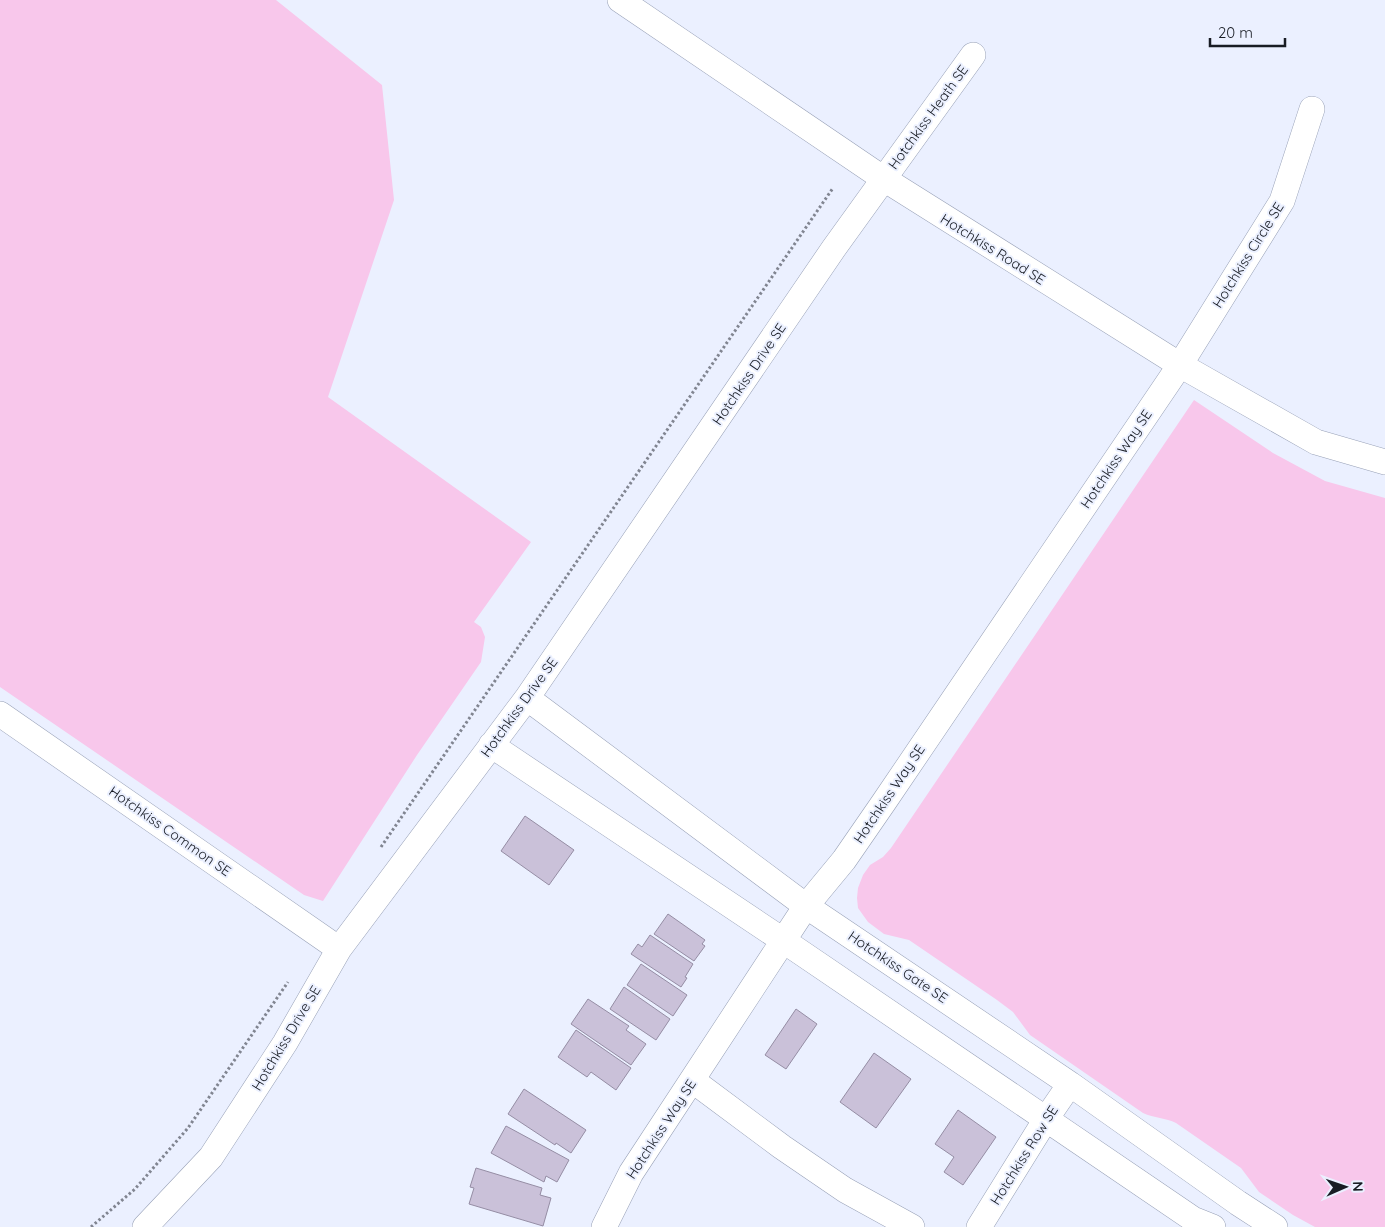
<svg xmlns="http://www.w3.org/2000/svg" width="1385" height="1227" font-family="Quicksand,sans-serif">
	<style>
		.green { fill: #f8c7eb }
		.building { fill: #cac1d9; stroke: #958da4 }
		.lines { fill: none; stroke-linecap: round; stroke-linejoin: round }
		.minor-casing { stroke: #98a1b7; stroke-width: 26 }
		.path { stroke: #818591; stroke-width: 3; stroke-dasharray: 2.5 2.5; stroke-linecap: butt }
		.minor { stroke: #fff; stroke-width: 25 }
		.labels { text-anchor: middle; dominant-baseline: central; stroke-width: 4; stroke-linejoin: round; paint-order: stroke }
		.street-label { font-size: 14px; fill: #181c24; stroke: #ebf0ff }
	</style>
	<rect width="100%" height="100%" fill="#ebf0ff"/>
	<!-- green -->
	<path class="green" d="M0,0H276L382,85L394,200L328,397L531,542L474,622L481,627L485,637L481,662L417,755L323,901L304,895L0,687Z
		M1194,400L1273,453L1325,481L1385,498V1227H1315L1293,1215L1259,1192L1241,1168L1176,1123C1166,1118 1154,1118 1143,1113L1030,1035L1013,1012L997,1000L909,940L884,934L868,922L858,908L857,898L858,888L863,875L870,865L883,857L891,848Z"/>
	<!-- building -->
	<path class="building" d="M525,816L574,850L549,885L501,851Z
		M668,914L705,940L702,944L705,946L694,961L654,934Z
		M650,935L693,964L685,977L687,978L681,987L631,954L638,944L642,947Z
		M641,964L687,995L673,1016L627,985Z
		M624,987L670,1019L656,1040L610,1009Z
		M588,999L629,1026L626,1030L646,1044L631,1065L571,1024Z
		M796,1009L817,1024L786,1069L765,1055Z
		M576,1030L631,1068L616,1090L591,1072L587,1077L558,1057Z
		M874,1053L911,1079L876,1128L840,1102Z
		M524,1089L586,1130L571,1153L556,1143L555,1145L508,1114Z
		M958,1110L996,1137L963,1185L944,1172L954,1157L935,1144Z
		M506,1126L569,1160L557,1182L546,1176L544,1182L491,1153Z
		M476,1168L542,1188L540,1195L551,1198L543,1226L469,1204L474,1188L470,1187Z"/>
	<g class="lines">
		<defs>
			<path id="minor" d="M620,0L884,179L1180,365L1316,442L1385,462
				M527,698L806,906L1070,1084L1238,1203L1275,1227
				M0,714L339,949
				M491,745L784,941L1193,1219L1213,1227
				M692,1080L782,1147L845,1190L912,1227
				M145,1227L211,1157L285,1043L339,949L527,698L834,248L973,55
				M604,1227L631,1173L806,906L844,860L884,802L1180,365L1282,201L1312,109
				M979,1227L1046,1119L1070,1084"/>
		</defs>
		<!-- minor casing -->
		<use href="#minor" class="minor-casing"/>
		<!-- path -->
		<path class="path" d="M381,847L833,188
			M91,1227L135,1189L188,1128L288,982"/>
		<!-- minor -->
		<use href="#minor" class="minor"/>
	</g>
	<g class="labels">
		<!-- street labels -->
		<g class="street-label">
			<text transform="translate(928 117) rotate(-54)">Hotchkiss Heath SE</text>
			<text transform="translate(993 249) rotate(32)">Hotchkiss Road SE</text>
			<text transform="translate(1248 255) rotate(-58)">Hotchkiss Circle SE</text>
			<text transform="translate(749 374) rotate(-56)">Hotchkiss Drive SE</text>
			<text transform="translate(1116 459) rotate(-56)">Hotchkiss Way SE</text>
			<text transform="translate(519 707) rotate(-54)">Hotchkiss Drive SE</text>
			<text transform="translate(889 794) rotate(-56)">Hotchkiss Way SE</text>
			<text transform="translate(170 831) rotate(35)">Hotchkiss Common SE</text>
			<text transform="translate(898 967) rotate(34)">Hotchkiss Gate SE</text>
			<text transform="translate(286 1038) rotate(-59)">Hotchkiss Drive SE</text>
			<text transform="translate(661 1129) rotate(-57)">Hotchkiss Way SE</text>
			<text transform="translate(1024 1155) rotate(-58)">Hotchkiss Row SE</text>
		</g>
	</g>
	<!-- north arrow -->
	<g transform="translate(1345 1187) rotate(88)" stroke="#ebf0ff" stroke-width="4" paint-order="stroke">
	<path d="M0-4L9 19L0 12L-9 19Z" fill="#181c24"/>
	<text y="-8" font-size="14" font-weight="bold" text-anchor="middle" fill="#181c24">N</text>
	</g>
	<!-- scale -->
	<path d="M1210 38v8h75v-8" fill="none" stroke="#181c24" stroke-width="2.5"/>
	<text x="1218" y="38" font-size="15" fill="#181c24" stroke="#ebf0ff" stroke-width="4" paint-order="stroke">20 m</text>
</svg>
